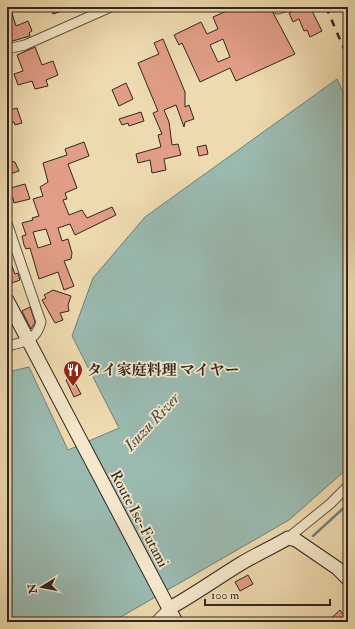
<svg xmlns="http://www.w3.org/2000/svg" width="355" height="629" font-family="'IM FELL Double Pica','Noto Serif JP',serif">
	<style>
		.water { fill: #9abab0; stroke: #717f77 }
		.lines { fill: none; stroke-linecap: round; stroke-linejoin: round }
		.stream { stroke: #717f77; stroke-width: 2.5 }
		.building { fill: #e19d86; stroke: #332622; fill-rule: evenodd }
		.minor-casing { stroke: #625345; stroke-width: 11 }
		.secondary-casing { stroke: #332622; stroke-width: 15 }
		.minor { stroke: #f4e7cb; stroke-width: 9 }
		.secondary { stroke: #f4e7cb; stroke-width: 13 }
		.rail { stroke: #332622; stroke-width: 2.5; stroke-dasharray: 7 7; stroke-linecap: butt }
		.labels { text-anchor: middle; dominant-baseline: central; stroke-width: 3.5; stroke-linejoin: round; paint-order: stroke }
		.poi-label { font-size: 15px; font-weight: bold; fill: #332622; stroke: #f4e7cb; text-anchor: start }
		.street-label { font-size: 15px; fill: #332622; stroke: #f4e7cb }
		.water-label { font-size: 16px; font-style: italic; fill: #4d4b46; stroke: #f4e7cb }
	</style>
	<rect width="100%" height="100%" fill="#eedaaf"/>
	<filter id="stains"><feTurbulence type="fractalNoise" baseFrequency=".005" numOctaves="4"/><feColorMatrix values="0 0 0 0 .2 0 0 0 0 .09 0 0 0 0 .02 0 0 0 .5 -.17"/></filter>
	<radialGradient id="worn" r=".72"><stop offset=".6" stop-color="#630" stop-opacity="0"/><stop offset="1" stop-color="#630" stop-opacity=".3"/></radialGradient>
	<!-- water -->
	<path class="water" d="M337,79L348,103V468L289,520L112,622H7V372L29,367L68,450L119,428L72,336L93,278L145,217Z"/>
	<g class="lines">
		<!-- stream -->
		<path class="stream" d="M313,536L348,504"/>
	</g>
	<!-- building -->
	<path class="building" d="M7,7H10L16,26L28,21L32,31L29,33L30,36L9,42L7,33Z
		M51,7H71V8L53,14Z
		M236,7H270L295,54L236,81L230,68L200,82L182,43L179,45L174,35L201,22L207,34L218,29L213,17ZM223,39L230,57L218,62L210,45Z
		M302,7H310L322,31L310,37L307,30L304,31L299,19L293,22L289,13Z
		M163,39L185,92V107L189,105L194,119L185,122L184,127L176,105L164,110L169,122L172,145L178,144L181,155L164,159L166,170L152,173L150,160L138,163L136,154L161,147L158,135L162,134L153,113L158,111L138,63L159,54L154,43Z
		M35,47L42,65L53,61L58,75L46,80L48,86L35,89L32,81L18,85L14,74L23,71L17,55Z
		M126,83L133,99L119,106L112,90Z
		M17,108L22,123L15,125L14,122L7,124V111Z
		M141,112L144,121L129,126L128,123L122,125L119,119Z
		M84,142L89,156L68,164L77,188L65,193L67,199L63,200L69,215L82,210L87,218L112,207L116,215L75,235L70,224L58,228L62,241L68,239L72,253L71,259L64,261L74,286L64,290L58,272L39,279L30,248L26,249L24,245L22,236L26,235L22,223L33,220L32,218L39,216L33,199L43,196L40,187L48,182L43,163L67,155L65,149ZM46,229L51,244L38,248L33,232Z
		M206,145L208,154L199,156L197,147Z
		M7,161L15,162L19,171L7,175Z
		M25,184L30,199L14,203L13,198L8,196L7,189Z
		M7,254L15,274L18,273L20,280L7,285Z
		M53,290L71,296L68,305L69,311L60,313L63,320L55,323L42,300L46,298L44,295Z
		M30,307L35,322L31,329L22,311Z
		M72,377L81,394L74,397L66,380Z
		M248,575L253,584L240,591L235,582Z
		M340,610L348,622H327Z"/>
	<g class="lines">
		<defs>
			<path id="minor" d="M277,7L278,9L285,7
				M7,49L25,45L111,7
				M7,223L41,322C36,341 25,342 7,346
				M288,538L330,504L348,486
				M155,622L168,609"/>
			<path id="secondary" d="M7,300L176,622
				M168,609C194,595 217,578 242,563C257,554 273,547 288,538L296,540L337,568L348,579"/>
		</defs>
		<!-- minor casing -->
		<use href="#minor" class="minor-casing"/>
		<!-- secondary casing -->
		<use href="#secondary" class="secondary-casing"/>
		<!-- minor -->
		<use href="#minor" class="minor"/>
		<!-- secondary -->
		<use href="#secondary" class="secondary"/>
		<!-- rail -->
		<path class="rail" d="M326,7L348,58"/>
	</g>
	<!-- icons -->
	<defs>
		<symbol id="restaurant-pin" viewBox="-11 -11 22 30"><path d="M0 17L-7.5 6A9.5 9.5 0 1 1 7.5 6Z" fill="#8f2418" stroke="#f4e7cb"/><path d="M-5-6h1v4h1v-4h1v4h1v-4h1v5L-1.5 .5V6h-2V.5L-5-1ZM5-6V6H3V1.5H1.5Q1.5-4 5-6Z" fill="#fff"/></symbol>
	</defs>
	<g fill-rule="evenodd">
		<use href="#restaurant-pin" x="62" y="359" width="22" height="30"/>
	</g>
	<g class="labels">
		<!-- poi labels -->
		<g class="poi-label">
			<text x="87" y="370">タイ家庭料理 マイヤー</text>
		</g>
		<!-- street labels -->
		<g class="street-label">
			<text transform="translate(139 519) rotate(62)">Route Ise-Futami</text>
		</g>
		<!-- water labels -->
		<g class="water-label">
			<text transform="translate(152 422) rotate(-47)">Isuzu River</text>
		</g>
	</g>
	<!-- margin -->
	<rect width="355" height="629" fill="none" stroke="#eedaaf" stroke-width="24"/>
	<rect x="8" y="8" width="339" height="613" fill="none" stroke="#332622" stroke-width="2"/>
	<rect x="12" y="12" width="331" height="605" fill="none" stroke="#332622"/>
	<!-- north arrow -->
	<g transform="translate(42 587) rotate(260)" stroke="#f4e7cb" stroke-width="3" paint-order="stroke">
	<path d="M0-3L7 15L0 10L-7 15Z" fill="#332622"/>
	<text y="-6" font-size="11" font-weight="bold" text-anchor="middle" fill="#332622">N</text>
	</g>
	<!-- scale -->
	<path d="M205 599v6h125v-6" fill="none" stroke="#332622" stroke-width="2"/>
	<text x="211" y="599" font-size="12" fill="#332622" stroke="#f4e7cb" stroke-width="3" paint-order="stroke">100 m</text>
	<rect width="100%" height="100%" filter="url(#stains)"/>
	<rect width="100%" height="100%" fill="url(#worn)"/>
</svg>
